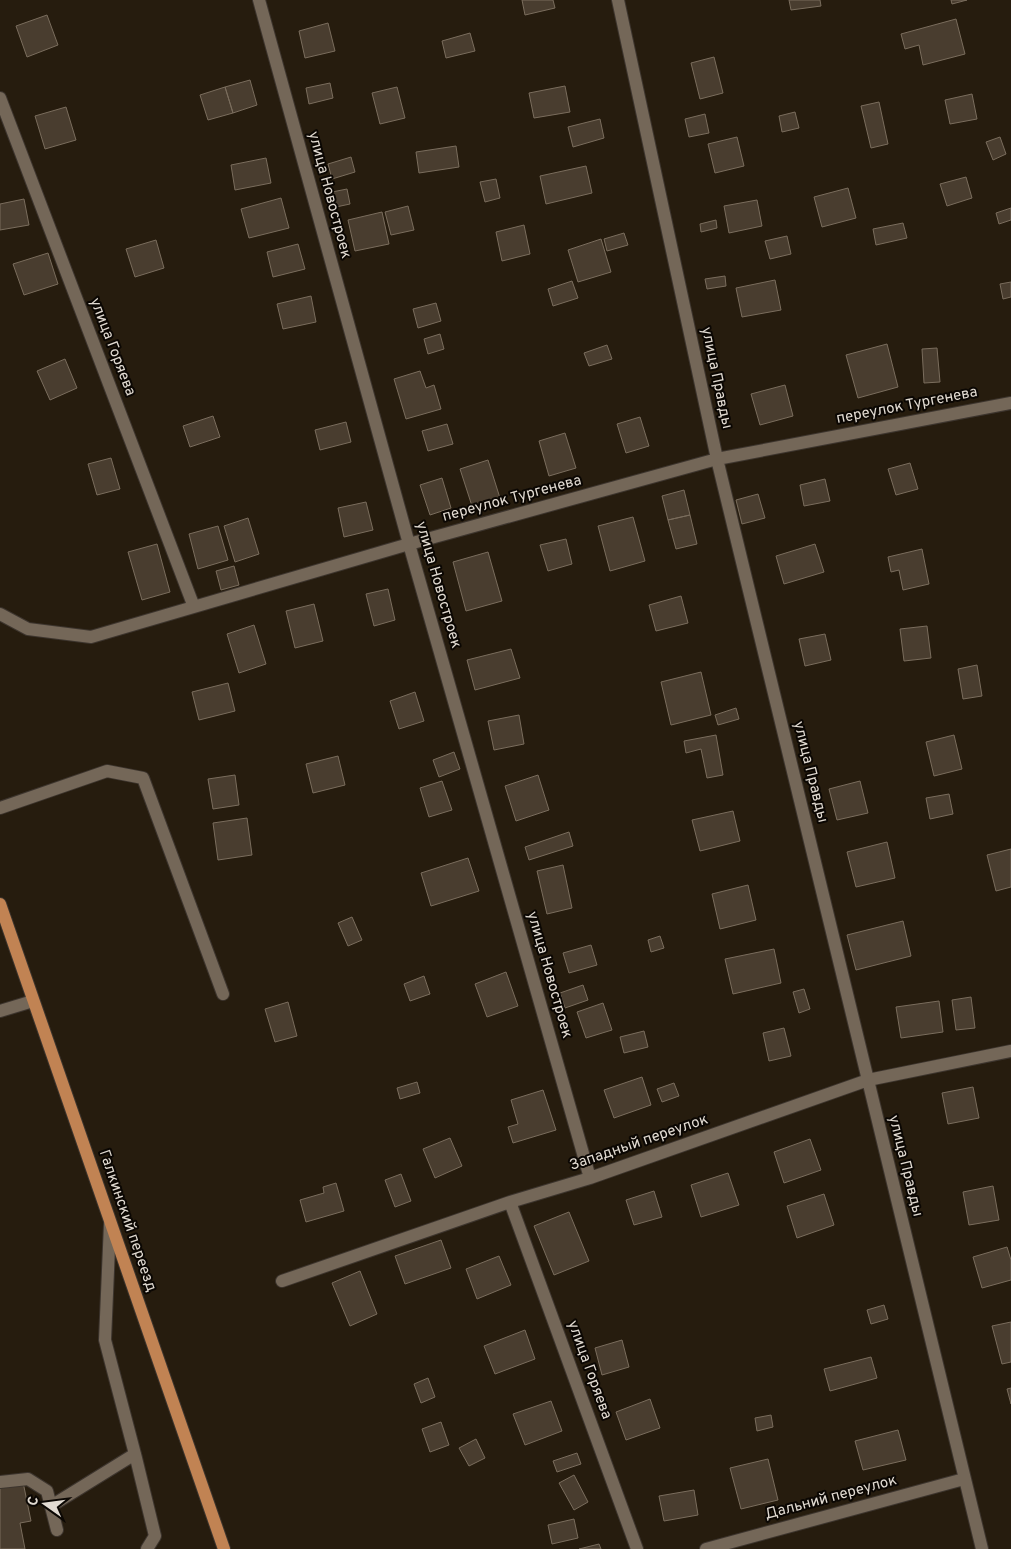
<svg xmlns="http://www.w3.org/2000/svg" width="1011" height="1549" font-family="Overpass,sans-serif">
	<style>
		.building { fill: #493d2f; stroke: #7a6d5d }
		.lines { fill: none; stroke-linecap: round; stroke-linejoin: round }
		.lane-casing { stroke: #3d352e; stroke-width: 14 }
		.street-casing { stroke: #3d352e; stroke-width: 14 }
		.secondary-casing { stroke: #3d352e; stroke-width: 14 }
		.primary-casing { stroke: #3d352e; stroke-width: 14 }
		.lane { stroke: #746758; stroke-width: 12 }
		.street { stroke: #746758; stroke-width: 12 }
		.secondary { stroke: #746758; stroke-width: 12 }
		.primary { stroke: #c18353; stroke-width: 12 }
		.labels { text-anchor: middle; dominant-baseline: central; stroke-width: 4; stroke-linejoin: round; paint-order: stroke }
		.street-label { font-size: 15px; fill: #e2dbd2; stroke: #0b0703 }
	</style>
	<rect width="100%" height="100%" fill="#261c0e"/>
	<!-- building -->
	<path class="building" d="M522,0H553L555,8L525,15Z
		M789,0H820L821,6L791,10Z
		M951,0H967L952,4Z
		M47,15L58,45L27,57L16,26Z
		M956,19L965,54L923,65L919,45L905,49L901,34Z
		M328,23L335,51L305,58L299,31Z
		M470,33L475,51L446,58L442,41Z
		M714,57L723,93L700,99L691,63Z
		M250,80L257,105L233,113L225,87Z
		M330,83L333,98L309,104L306,88Z
		M565,86L570,112L534,118L529,93Z
		M225,87L233,113L208,120L200,95Z
		M397,87L405,118L380,124L372,93Z
		M972,94L977,119L950,124L945,100Z
		M879,102L888,144L871,148L861,106Z
		M66,107L76,140L45,149L35,116Z
		M795,112L799,128L782,132L779,116Z
		M705,114L709,133L689,137L685,119Z
		M600,119L604,138L573,147L568,127Z
		M737,137L744,166L715,173L708,144Z
		M1000,137L1006,154L993,160L986,142Z
		M456,146L459,167L419,173L416,152Z
		M351,157L355,172L332,179L328,164Z
		M266,158L271,183L235,190L231,165Z
		M586,166L592,193L546,204L540,176Z
		M966,177L972,198L947,206L940,184Z
		M496,179L500,198L485,202L480,182Z
		M848,188L856,218L822,227L814,197Z
		M347,189L350,204L336,207L332,192Z
		M281,198L289,228L249,238L241,209Z
		M24,199L29,225L0,230V204Z
		M757,200L762,226L729,233L724,206Z
		M408,206L414,230L391,235L385,212Z
		M1011,208V220L999,224L996,213Z
		M382,212L389,244L355,251L348,220Z
		M716,220L717,228L701,232L700,224Z
		M903,223L907,238L876,245L873,229Z
		M524,225L530,254L502,261L496,232Z
		M624,233L628,245L607,251L604,239Z
		M787,236L791,254L770,259L765,241Z
		M601,239L611,272L578,282L568,250Z
		M156,240L164,268L135,277L126,249Z
		M298,244L305,269L273,277L267,252Z
		M48,253L58,284L24,295L13,264Z
		M725,276L726,286L707,289L705,279Z
		M775,280L781,310L742,317L736,288Z
		M572,281L578,298L553,306L548,289Z
		M1011,282V297L1003,299L1000,284Z
		M311,296L316,322L283,329L277,304Z
		M436,303L441,321L418,328L413,309Z
		M440,334L444,349L428,354L424,339Z
		M887,344L898,387L858,398L846,355Z
		M607,345L612,359L589,366L584,353Z
		M937,348L940,382L924,383L922,349Z
		M65,359L77,388L50,400L37,371Z
		M420,371L426,388L434,385L441,409L406,419L394,379Z
		M785,385L793,416L760,425L751,394Z
		M213,416L220,437L190,447L183,426Z
		M640,417L649,446L626,453L617,424Z
		M346,422L351,442L320,450L315,430Z
		M447,424L453,444L428,451L422,431Z
		M565,433L576,468L549,476L539,441Z
		M111,458L120,489L97,495L88,464Z
		M488,460L500,498L472,506L460,469Z
		M910,463L918,489L896,495L888,469Z
		M442,478L451,508L430,515L420,485Z
		M825,479L830,501L804,506L800,485Z
		M684,490L690,515L668,520L662,496Z
		M758,494L765,518L742,524L736,500Z
		M366,502L373,530L344,537L338,508Z
		M690,515L697,544L676,549L668,520Z
		M633,517L645,561L610,571L598,526Z
		M248,518L259,554L235,562L224,526Z
		M218,526L228,560L198,569L189,534Z
		M566,539L572,564L548,571L540,545Z
		M157,544L170,592L142,600L128,552Z
		M815,544L824,572L784,584L776,556Z
		M922,549L929,584L903,590L899,570L891,572L888,557Z
		M488,552L502,601L466,611L453,562Z
		M234,566L239,585L221,590L216,571Z
		M388,589L395,620L374,626L366,594Z
		M681,596L688,623L656,631L649,605Z
		M314,604L323,641L295,648L286,611Z
		M254,625L266,664L239,673L227,634Z
		M927,626L931,658L904,661L900,629Z
		M825,634L831,660L805,666L799,639Z
		M511,649L520,678L475,690L467,660Z
		M977,665L982,696L963,699L958,669Z
		M701,672L711,715L671,725L661,682Z
		M228,683L235,711L199,720L192,692Z
		M415,692L424,721L399,729L390,701Z
		M736,708L739,719L718,725L715,715Z
		M519,715L524,744L494,750L488,721Z
		M716,735L723,775L707,778L701,749L686,753L684,741Z
		M954,735L962,769L934,776L926,742Z
		M454,752L460,769L439,777L433,760Z
		M338,756L345,785L313,793L306,764Z
		M235,775L239,805L213,809L208,779Z
		M538,775L549,810L516,821L505,786Z
		M442,781L452,810L429,817L420,788Z
		M860,781L868,813L837,820L829,789Z
		M949,794L953,814L930,819L926,798Z
		M733,811L740,841L700,851L692,820Z
		M247,818L252,855L218,860L213,823Z
		M569,832L573,846L529,860L525,847Z
		M887,842L895,878L856,887L847,852Z
		M1011,849V887L996,891L987,855Z
		M468,858L479,891L431,906L421,873Z
		M563,865L572,908L547,914L537,871Z
		M748,885L756,920L720,929L712,894Z
		M352,917L362,940L348,946L338,923Z
		M903,921L911,956L856,970L847,935Z
		M660,936L664,948L651,952L648,940Z
		M591,945L597,965L569,973L563,953Z
		M774,949L781,983L733,994L725,959Z
		M506,972L518,1006L487,1017L475,984Z
		M424,976L430,994L410,1001L404,984Z
		M583,985L588,1000L565,1008L560,993Z
		M804,989L810,1009L799,1013L793,992Z
		M971,997L975,1028L956,1030L952,1000Z
		M939,1001L943,1032L901,1038L896,1007Z
		M288,1002L297,1036L275,1042L265,1009Z
		M603,1003L612,1030L586,1038L577,1012Z
		M784,1028L791,1056L769,1061L763,1033Z
		M644,1031L648,1047L624,1053L620,1037Z
		M642,1077L651,1105L614,1118L604,1090Z
		M417,1082L420,1093L400,1099L397,1088Z
		M674,1083L679,1096L662,1102L657,1089Z
		M973,1087L979,1118L948,1124L942,1093Z
		M543,1090L556,1130L513,1143L508,1127L518,1124L511,1100Z
		M450,1138L462,1166L435,1178L423,1149Z
		M810,1139L821,1170L784,1183L774,1152Z
		M728,1173L739,1205L701,1217L691,1185Z
		M401,1174L411,1201L395,1207L385,1180Z
		M336,1183L344,1211L306,1222L300,1200L324,1193L323,1187Z
		M993,1186L999,1220L969,1225L963,1192Z
		M654,1191L662,1217L634,1225L626,1200Z
		M824,1194L834,1225L797,1238L787,1206Z
		M569,1212L589,1261L554,1275L534,1226Z
		M441,1240L451,1268L405,1284L395,1256Z
		M1007,1247L1011,1260V1280L982,1288L973,1257Z
		M499,1256L511,1285L477,1299L466,1269Z
		M360,1271L377,1314L350,1326L332,1283Z
		M884,1305L888,1319L871,1324L867,1310Z
		M1011,1322V1362L1002,1364L992,1326Z
		M525,1330L535,1359L495,1374L484,1346Z
		M622,1340L629,1367L602,1375L595,1348Z
		M871,1357L877,1378L830,1391L824,1369Z
		M428,1378L435,1397L421,1403L414,1384Z
		M1011,1388V1404L1007,1389Z
		M650,1399L660,1428L626,1440L616,1412Z
		M551,1401L562,1431L525,1445L513,1414Z
		M771,1415L773,1427L757,1431L755,1418Z
		M441,1422L449,1445L430,1452L422,1429Z
		M898,1430L906,1460L863,1470L855,1441Z
		M476,1439L485,1458L469,1466L459,1448Z
		M577,1453L581,1464L557,1472L553,1461Z
		M768,1459L778,1500L741,1509L730,1468Z
		M574,1475L588,1502L574,1510L559,1483Z
		M23,1482L31,1521L20,1523L25,1549H0V1487Z
		M694,1490L698,1515L664,1521L659,1496Z
		M574,1519L578,1538L552,1544L548,1525Z
		M599,1544L601,1549H579Z"/>
	<g class="lines">
		<defs>
			<path id="lane" d="M0,808L107,771L143,778L223,994
				M110,1224L105,1340L136,1458L155,1536L147,1549
				M0,1482L28,1479L47,1491L57,1530
				M51,1506L135,1454"/>
			<path id="street" d="M259,0L409,544L590,1178
				M618,0L717,459L982,1549
				M0,98L194,607
				M0,614L28,629L91,637L409,544L717,459L1011,403
				M510,1202L637,1549
				M282,1281L510,1202L590,1178L868,1080L1011,1051
				M706,1549L964,1479"/>
			<path id="secondary" d="M0,1011L33,1001"/>
			<path id="primary" d="M0,904L224,1549"/>
		</defs>
		<!-- lane casing -->
		<use href="#lane" class="lane-casing"/>
		<!-- street casing -->
		<use href="#street" class="street-casing"/>
		<!-- secondary casing -->
		<use href="#secondary" class="secondary-casing"/>
		<!-- primary casing -->
		<use href="#primary" class="primary-casing"/>
		<!-- lane -->
		<use href="#lane" class="lane"/>
		<!-- street -->
		<use href="#street" class="street"/>
		<!-- secondary -->
		<use href="#secondary" class="secondary"/>
		<!-- primary -->
		<use href="#primary" class="primary"/>
	</g>
	<g class="labels">
		<!-- street labels -->
		<g class="street-label">
			<text transform="translate(329 195) rotate(75)">улица Новостроек</text>
			<text transform="translate(112 347) rotate(69)">улица Горяева</text>
			<text transform="translate(716 378) rotate(78)">улица Правды</text>
			<text transform="translate(907 406) rotate(-11)">переулок Тургенева</text>
			<text transform="translate(512 499) rotate(-15)">переулок Тургенева</text>
			<text transform="translate(438 585) rotate(74)">улица Новостроек</text>
			<text transform="translate(810 772) rotate(76)">улица Правды</text>
			<text transform="translate(549 975) rotate(74)">улица Новостроек</text>
			<text transform="translate(639 1143) rotate(-19)">Западный переулок</text>
			<text transform="translate(905 1166) rotate(76)">улица Правды</text>
			<text transform="translate(127 1221) rotate(71)">Галкинский переезд</text>
			<text transform="translate(589 1370) rotate(70)">улица Горяева</text>
			<text transform="translate(831 1498) rotate(-15)">Дальний переулок</text>
		</g>
	</g>
	<!-- north arrow -->
	<g transform="translate(45 1504) rotate(284)" stroke="#0b0703" stroke-width="4" paint-order="stroke">
	<path d="M0-4L9 19L0 12L-9 19Z" fill="#e2dbd2"/>
	<text y="-8" font-size="14" font-weight="bold" text-anchor="middle" fill="#e2dbd2">С</text>
	</g>
</svg>
